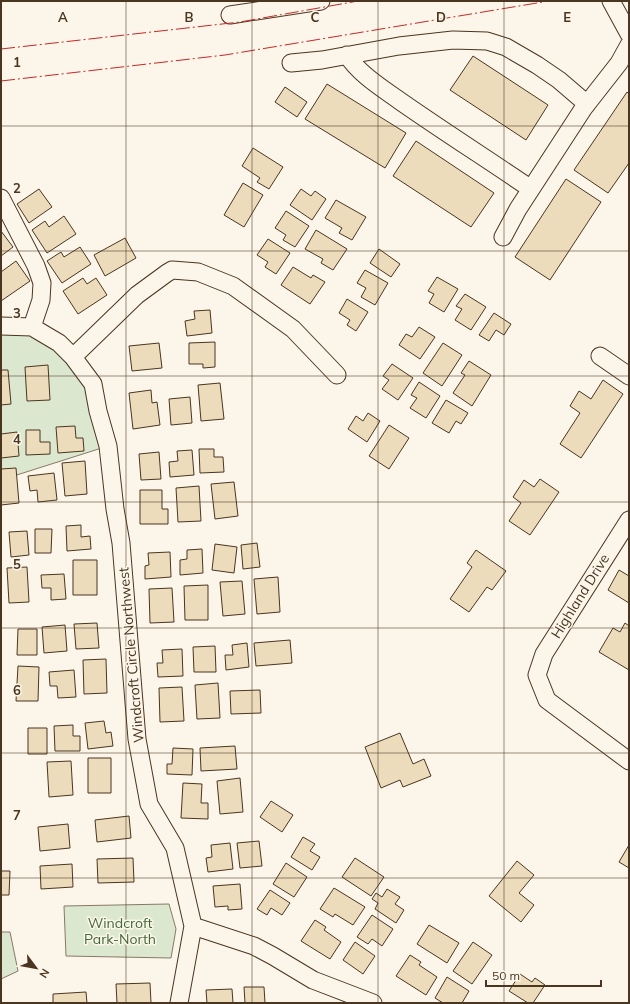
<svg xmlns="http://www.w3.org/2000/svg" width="630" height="1004" font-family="Mulish,sans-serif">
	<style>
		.green { fill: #dce7d0; stroke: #887966 }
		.building { fill: #ecdcbc; stroke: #4a3520 }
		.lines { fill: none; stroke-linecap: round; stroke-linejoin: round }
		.minor-casing { stroke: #4a3520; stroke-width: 19 }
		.minor { stroke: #fbf6e9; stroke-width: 17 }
		.power { stroke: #c62828; stroke-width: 1; stroke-dasharray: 14 3 2 3; stroke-linecap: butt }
		.grid { fill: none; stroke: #4a3520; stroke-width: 1; stroke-opacity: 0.55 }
		.labels { text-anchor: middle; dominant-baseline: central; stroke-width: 3; stroke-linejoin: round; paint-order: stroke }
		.street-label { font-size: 14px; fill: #4a3520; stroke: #fbf6e9 }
		.park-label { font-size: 14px; fill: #436837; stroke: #fbf6e9 }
		.grid-label { font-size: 13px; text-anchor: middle; font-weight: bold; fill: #4a3520; stroke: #fbf6e9; stroke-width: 3; stroke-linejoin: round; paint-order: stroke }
	</style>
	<rect width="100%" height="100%" fill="#fbf6e9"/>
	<!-- green -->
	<path class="green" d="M1,327H32L73,357L108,446L1,480Z
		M169,904L176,929L171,958L66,956L64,906Z
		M1,932H10L18,971L1,979Z"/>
	<!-- building -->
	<path class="building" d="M473,56L548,105L526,140L450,90Z
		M327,84L406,133L385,168L305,119Z
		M285,87L307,102L297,117L275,102Z
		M627,92L629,94V163L608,193L574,170Z
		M416,141L494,193L471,227L393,176Z
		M253,148L283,167L269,189L257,182L260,178L242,166Z
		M566,179L601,202L550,280L515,257Z
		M243,183L263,195L244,227L224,215Z
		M39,189L52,207L29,223L17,204Z
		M301,189L311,196L315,191L326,199L312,220L290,205Z
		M336,200L366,217L352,240L339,233L342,228L325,218Z
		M286,211L309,226L295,247L283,240L286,235L275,228Z
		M64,216L76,234L47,253L32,230L45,221L49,227Z
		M316,230L347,249L333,270L321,263L323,259L305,249Z
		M1,231L13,247L1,256Z
		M125,238L136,258L105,276L94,255Z
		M268,239L290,253L276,274L265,267L268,262L257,255Z
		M80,247L91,264L62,283L47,261L61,252L64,257Z
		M379,249L400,264L391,277L370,263Z
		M16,261L30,281L1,301V272Z
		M293,267L311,278L313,275L325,282L310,304L281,285Z
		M365,270L388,283L375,305L361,297L366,288L357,283Z
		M437,277L458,289L444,312L429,303L434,294L428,291Z
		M83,278L87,284L96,278L107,295L78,314L63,291Z
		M465,294L486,307L471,330L455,320L462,309L456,306Z
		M347,299L368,312L356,331L347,325L350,320L339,313Z
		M210,310L212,333L187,336L185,321L195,319L194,311Z
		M494,313L511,324L504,335L496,330L489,341L479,335Z
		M419,327L435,337L420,359L399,345L406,334L412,337Z
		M215,342V367L203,368V364H189V343Z
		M159,343L162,368L132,371L129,346Z
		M443,343L462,355L442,386L423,373Z
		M469,361L491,375L472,406L453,393L465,375L461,373Z
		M392,364L413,378L398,400L382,389L389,380L383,376Z
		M48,365L50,400L27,401L25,367Z
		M1,370H8L11,404L1,405Z
		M603,380L623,394L581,458L560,444L580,413L570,406L579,391L591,399Z
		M419,382L440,396L426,418L410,408L417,398L411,395Z
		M220,383L224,419L201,421L198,385Z
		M151,390L152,403L157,402L160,425L133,429L129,393Z
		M190,397L192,423L171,425L169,399Z
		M446,400L468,413L461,424L456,421L449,433L432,423Z
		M368,413L380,421L367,442L348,429L356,416L363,421Z
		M389,425L409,438L389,469L369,456Z
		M75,426L76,438H83L84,451L58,453L56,427Z
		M26,430H40V442H50V454L26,455Z
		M17,432L19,456L1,458V434Z
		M199,449H214V457H223L224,472L200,473Z
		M192,450L194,475L170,477L169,462L178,461L177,451Z
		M159,452L161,479L141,480L139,454Z
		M85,461L87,494L65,496L62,463Z
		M16,468L19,503L1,505V469Z
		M54,473L57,500L38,502L37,490L30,491L28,476Z
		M540,479L559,492L530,535L509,521L521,503L513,497L524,480L534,487Z
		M234,482L238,516L215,519L211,484Z
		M199,486L201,521L178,522L176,488Z
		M140,490H162V509H168V524H140Z
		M81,525V537L90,536L91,549L67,551L66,526Z
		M35,529H52L51,553H35Z
		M27,531L29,555L11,557L9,532Z
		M257,543L260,567L243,569L241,545Z
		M215,544L237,547L234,573L212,570Z
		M202,549L203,573L180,575V560L187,559V550Z
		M476,550L506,571L492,590L487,587L469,612L450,599L472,567L467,563Z
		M170,552L171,577L145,579V566L149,565L148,553Z
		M73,560H97V595H73Z
		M27,567L29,602L9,603L7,568Z
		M619,570L629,576V603L608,590Z
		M64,574L66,599L51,600V588H42L41,575Z
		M278,577L280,612L257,614L254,579Z
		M242,581L245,614L223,616L220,582Z
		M208,585V620H185L184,586Z
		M172,588L174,622L150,623L149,589Z
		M97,623L99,648L76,649L74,624Z
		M625,623L629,626V670L599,652L613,628L620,632Z
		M65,625L67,651L44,653L42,627Z
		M18,629H37V655H17Z
		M290,640L292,663L256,666L254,643Z
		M247,643L249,667L226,670L225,655H233L232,645Z
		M215,646L216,672H194L193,647Z
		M182,649L183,676L158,677L157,663H163L162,650Z
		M106,659L107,693L84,694L83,660Z
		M18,666L39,667L38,701H16Z
		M74,670L76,697L58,698L57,686H50L49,672Z
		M218,683L220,718L197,719L195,685Z
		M182,687L184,721L160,722L159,688Z
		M260,690L261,713L231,714L230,691Z
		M104,721L106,733L111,732L113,746L88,749L85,723Z
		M73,725V736H80V751H55L54,726Z
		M28,728H47V754H28Z
		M400,733L413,764L424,759L431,776L403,787L400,780L381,788L365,747Z
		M235,746L237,769L201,771L200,748Z
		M173,748L193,749L192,775L167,774V764H172Z
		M88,758H111V793H88Z
		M71,761L73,795L49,797L47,762Z
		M240,778L243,812L220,814L217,781Z
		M183,783L202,784L201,803H208V819L181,818Z
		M271,801L293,815L282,832L260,817Z
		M129,816L131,838L97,842L95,820Z
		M68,824L70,848L40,851L38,827Z
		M303,837L315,844L310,851L320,857L312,870L291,857Z
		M259,841L262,866L240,868L237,843Z
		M230,843L233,869L208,872L206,858L212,857L211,845Z
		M629,845V868L619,862Z
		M133,858L134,882L98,883L97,859Z
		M355,858L384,877L371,896L342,877Z
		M517,861L534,875L519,893L534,905L521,922L489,896Z
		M286,863L307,877L294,897L273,884Z
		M72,864L73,887L41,889L40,866Z
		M1,871H10L9,895H1Z
		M240,884L242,909L228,910V906L215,907L213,886Z
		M334,888L365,907L353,925L335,914L333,917L320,909Z
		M387,889L400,897L395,904L404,910L396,923L375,909L378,903L372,899L376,893L382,897Z
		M270,890L290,903L282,915L271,908L267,915L257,909Z
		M372,915L393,929L382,946L372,939L368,944L357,937Z
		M315,920L326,927L324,930L341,942L330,959L301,941Z
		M429,925L459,943L447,963L417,944Z
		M355,942L375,956L363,974L343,960Z
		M473,942L492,955L472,984L453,971Z
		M410,955L421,962L419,965L437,977L426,995L396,976Z
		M520,974L532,982L535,978L545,985L533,1003H528L509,991Z
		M447,977L469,991L462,1003H443L435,998Z
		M150,983L151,1003H117L116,984Z
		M244,987H264L265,1003H245Z
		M232,989L233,1003H207L206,990Z
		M86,992L87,1003H53V994Z"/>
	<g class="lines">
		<defs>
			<path id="minor" d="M611,1L629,34
				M230,15L321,1
				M347,55C359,74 382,88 400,101C443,131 487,159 531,189
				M291,63L322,60L399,46L453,40L487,41L506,47L537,65L559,80L587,104
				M1,198L36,266L42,283L41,300L32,327
				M503,237L518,209L583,109L619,63L629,45
				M1,326L32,327L59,343L73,357L93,384L98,411L108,446L115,509L121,543L137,739L149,804L175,848L193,926L179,1003
				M600,356L629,376
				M73,357L137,295L167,273L172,270L198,272L233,286L293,329L337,375
				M629,520L544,654L537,675L547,700L629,761
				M193,926L254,946L273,956L313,980L373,1003"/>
		</defs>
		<!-- minor casing -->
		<use href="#minor" class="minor-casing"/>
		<!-- minor -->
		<use href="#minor" class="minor"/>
		<!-- power -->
		<path class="power" d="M1,49L240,22L358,1
			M1,81L225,55L549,1"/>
	</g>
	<!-- grid -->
	<path class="grid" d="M126,1V1003M252,1V1003M378,1V1003M504,1V1003M1,126H629M1,251H629M1,376H629M1,502H629M1,628H629M1,753H629M1,878H629"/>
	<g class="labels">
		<!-- street labels -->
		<g class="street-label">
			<text transform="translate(580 596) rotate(-58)">Highland Drive</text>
			<text transform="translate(131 655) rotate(-95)">Windcroft Circle Northwest</text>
		</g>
		<!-- park labels -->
		<g class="park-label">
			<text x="120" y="923">Windcroft<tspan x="120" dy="16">Park-North</tspan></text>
		</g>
	</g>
	<g class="grid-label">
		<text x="63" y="22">A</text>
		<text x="189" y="22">B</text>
		<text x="315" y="22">C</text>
		<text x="441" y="22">D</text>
		<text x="567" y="22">E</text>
		<text x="17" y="67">1</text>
		<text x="17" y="193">2</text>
		<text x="17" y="318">3</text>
		<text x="17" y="444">4</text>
		<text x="17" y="569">5</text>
		<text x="17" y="695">6</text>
		<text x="17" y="820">7</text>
	</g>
	<!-- border -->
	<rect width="630" height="1004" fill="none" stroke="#4a3520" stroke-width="4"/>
	<!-- north arrow -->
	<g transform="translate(36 968) rotate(122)" stroke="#fbf6e9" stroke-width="3" paint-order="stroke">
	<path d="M0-3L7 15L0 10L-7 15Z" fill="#4a3520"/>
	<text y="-6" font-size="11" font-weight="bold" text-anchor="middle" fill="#4a3520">N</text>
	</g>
	<!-- scale -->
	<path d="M486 980v6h115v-6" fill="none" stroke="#4a3520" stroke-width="2"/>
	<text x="492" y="980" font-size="12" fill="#4a3520" stroke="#fbf6e9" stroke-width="3" paint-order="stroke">50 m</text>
</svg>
